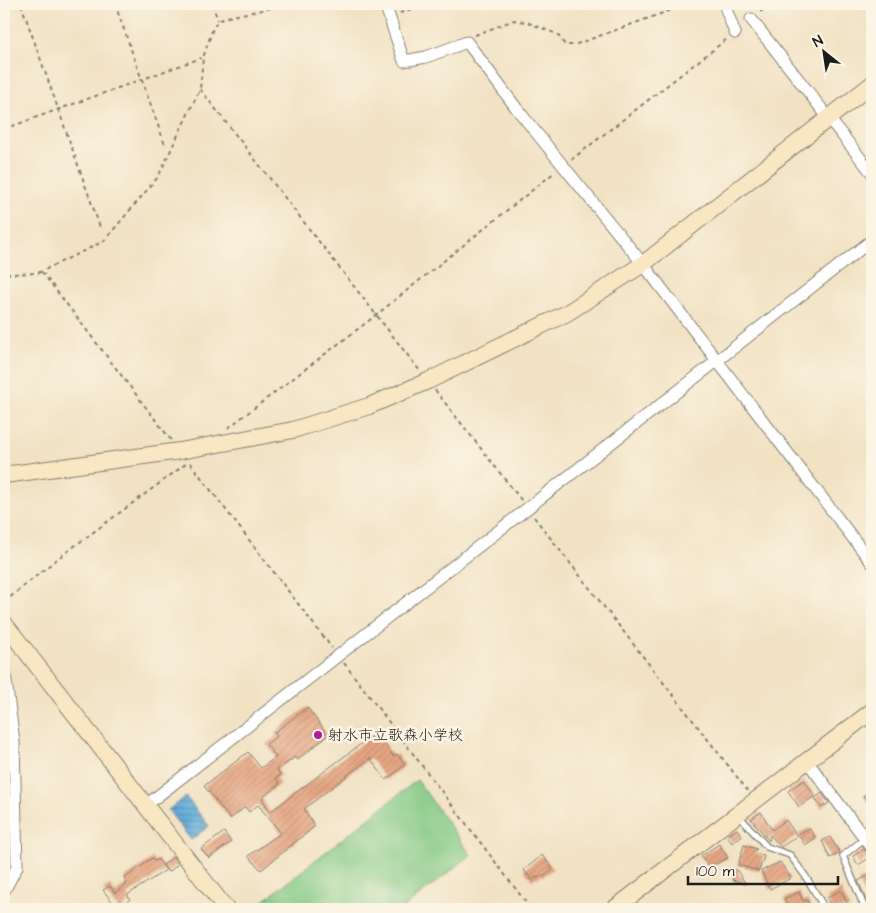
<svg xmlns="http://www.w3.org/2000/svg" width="876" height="913" font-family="'Architects Daughter','Klee One',sans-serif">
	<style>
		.green { fill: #82c883; stroke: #4f7250 }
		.water { fill: url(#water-rules); stroke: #3e637a }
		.building { fill: url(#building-hatch) }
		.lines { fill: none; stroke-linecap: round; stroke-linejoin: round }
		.lane-casing { stroke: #867f70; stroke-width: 8 }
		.street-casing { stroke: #867f70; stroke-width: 13 }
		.secondary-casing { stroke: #867f70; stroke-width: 18 }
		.path { stroke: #867f70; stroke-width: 2; stroke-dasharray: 4 4; stroke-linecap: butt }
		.lane { stroke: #fff; stroke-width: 5.5 }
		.street { stroke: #fff; stroke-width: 11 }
		.secondary { stroke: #f9e7c3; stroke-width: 16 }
		.poi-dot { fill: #b5179e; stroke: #fcf5e5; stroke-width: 2 }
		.labels { text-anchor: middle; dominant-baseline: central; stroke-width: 5; stroke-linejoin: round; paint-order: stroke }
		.poi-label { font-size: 15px; fill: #1c1c1c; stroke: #fcf5e5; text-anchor: start }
	</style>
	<defs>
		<pattern id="water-rules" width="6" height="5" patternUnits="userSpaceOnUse" patternTransform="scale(1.25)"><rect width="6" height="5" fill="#60aad8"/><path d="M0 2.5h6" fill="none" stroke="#4e8aae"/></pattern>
		<pattern id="building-hatch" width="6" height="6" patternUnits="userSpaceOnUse" patternTransform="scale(1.25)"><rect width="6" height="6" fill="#e5a582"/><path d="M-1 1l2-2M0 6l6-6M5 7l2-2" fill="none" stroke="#c48d70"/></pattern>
	</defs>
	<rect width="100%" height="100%" fill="#fcf5e5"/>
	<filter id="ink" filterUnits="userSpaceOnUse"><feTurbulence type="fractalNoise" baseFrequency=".02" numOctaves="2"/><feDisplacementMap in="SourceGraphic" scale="10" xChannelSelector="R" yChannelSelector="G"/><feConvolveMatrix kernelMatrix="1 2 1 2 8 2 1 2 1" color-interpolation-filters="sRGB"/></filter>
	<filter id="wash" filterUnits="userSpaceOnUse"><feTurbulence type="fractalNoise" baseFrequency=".0096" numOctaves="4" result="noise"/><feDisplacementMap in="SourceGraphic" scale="20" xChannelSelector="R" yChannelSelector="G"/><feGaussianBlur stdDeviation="1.12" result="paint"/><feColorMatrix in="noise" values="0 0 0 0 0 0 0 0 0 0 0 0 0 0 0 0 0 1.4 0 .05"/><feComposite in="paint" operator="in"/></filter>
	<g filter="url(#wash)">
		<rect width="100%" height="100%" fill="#f1e2c4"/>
		<!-- green -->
		<path class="green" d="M417,780L471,855L402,909H258L261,903Z"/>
		<!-- water -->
		<path class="water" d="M186,797L209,826L191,840L168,810Z"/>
		<g id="blocks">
			<!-- building -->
			<path class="building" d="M307,707L328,735L297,760L295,757L277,770L281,775L276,778L280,784L262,798L270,812L377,732L393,756L397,754L405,765L386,780L370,758L304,809L315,826L261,870L248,856L281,833L258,805L249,812L245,807L230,819L204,786L248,752L261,768L276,757L266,744L277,736L274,733Z
				M804,780L815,796L799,807L788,791Z
				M872,789V808L863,796Z
				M822,793L829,803L821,808L815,798Z
				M761,812L772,830L786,820L797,836L781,847L770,835L769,841L751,819Z
				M809,828L816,838L805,845L798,834Z
				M737,829L742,836L732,843L727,836Z
				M224,832L231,842L209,858L201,849Z
				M830,837L840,853L830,858L822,841Z
				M719,844L728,858L709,867L701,856Z
				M744,845L757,849L753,852L764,856L759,871L738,865Z
				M864,849L871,857L858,865L853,856Z
				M542,855L553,869L543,877L542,875L538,878L536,877L532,880L524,870Z
				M173,857L178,864L169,872L163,865Z
				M152,858L155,861L158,859L166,870L127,895L130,899L127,902L128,903L123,909H118L103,890L110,886L115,893L127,884L124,879Z
				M780,862L791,878L770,889L761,871Z
				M736,869L746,884L732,880Z
				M872,874V905L867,901L858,881Z
				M841,890L850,909H832L827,898Z
				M799,892L803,901L807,900L812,909H789L784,899Z"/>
		</g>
	</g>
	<g filter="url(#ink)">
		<use href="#blocks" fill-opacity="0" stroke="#867f70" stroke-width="1"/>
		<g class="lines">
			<defs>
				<path id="lane" d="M739,816L767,847L790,855L806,877L825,909
					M865,838L843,856L865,909"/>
				<path id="street" d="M385,4L404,61L426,57L467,42L517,109L643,264L872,563
					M724,4L735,33
					M751,19L872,173
					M4,666L14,742L17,867L4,891
					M807,761L872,848
					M145,806L872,240"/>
				<path id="secondary" d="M4,475L180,451L293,430L369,406L428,381L567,313L643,264L872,84
					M4,623L226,909
					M614,909L872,711"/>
			</defs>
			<!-- lane casing -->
			<use href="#lane" class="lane-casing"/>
			<!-- street casing -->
			<use href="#street" class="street-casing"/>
			<!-- secondary casing -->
			<use href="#secondary" class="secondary-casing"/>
			<!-- path -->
			<path class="path" d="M21,4L101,230
				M115,4L165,145
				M212,4L218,20
				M760,12L772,4
				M400,13L426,4
				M475,35L514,20L529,23L557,34L565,45H574L688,4
				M200,89L420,371
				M4,129L201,58
				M571,160L727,39
				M42,272L171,440
				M6,274L38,273L104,241L158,177L200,89L203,58L213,28L218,21L227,17L292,4
				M435,390L522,501
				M228,428L375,316L555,172
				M190,463L332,648
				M534,517L748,791
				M4,602L61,556L187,463
				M344,663L531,909"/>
			<!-- lane -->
			<use href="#lane" class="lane"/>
			<!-- street -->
			<use href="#street" class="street"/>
			<!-- secondary -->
			<use href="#secondary" class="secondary"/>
		</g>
	</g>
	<!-- markers -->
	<circle class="poi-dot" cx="318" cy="735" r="5"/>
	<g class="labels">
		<!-- poi labels -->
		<g class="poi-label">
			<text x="328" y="735">射水市立歌森小学校</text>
		</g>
	</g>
	<!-- margin -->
	<rect width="876" height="913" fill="none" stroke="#fcf5e5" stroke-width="20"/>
	<!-- north arrow -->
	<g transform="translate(824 52) rotate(330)" stroke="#fcf5e5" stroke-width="4" paint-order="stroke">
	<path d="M0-4L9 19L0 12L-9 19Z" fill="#1c1c1c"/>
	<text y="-8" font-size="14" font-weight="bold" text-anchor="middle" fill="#1c1c1c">N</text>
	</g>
	<!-- scale -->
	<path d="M688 876v8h150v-8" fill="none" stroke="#1c1c1c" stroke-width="2.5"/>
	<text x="696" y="876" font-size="15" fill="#1c1c1c" stroke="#fcf5e5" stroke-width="4" paint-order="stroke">100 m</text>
</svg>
